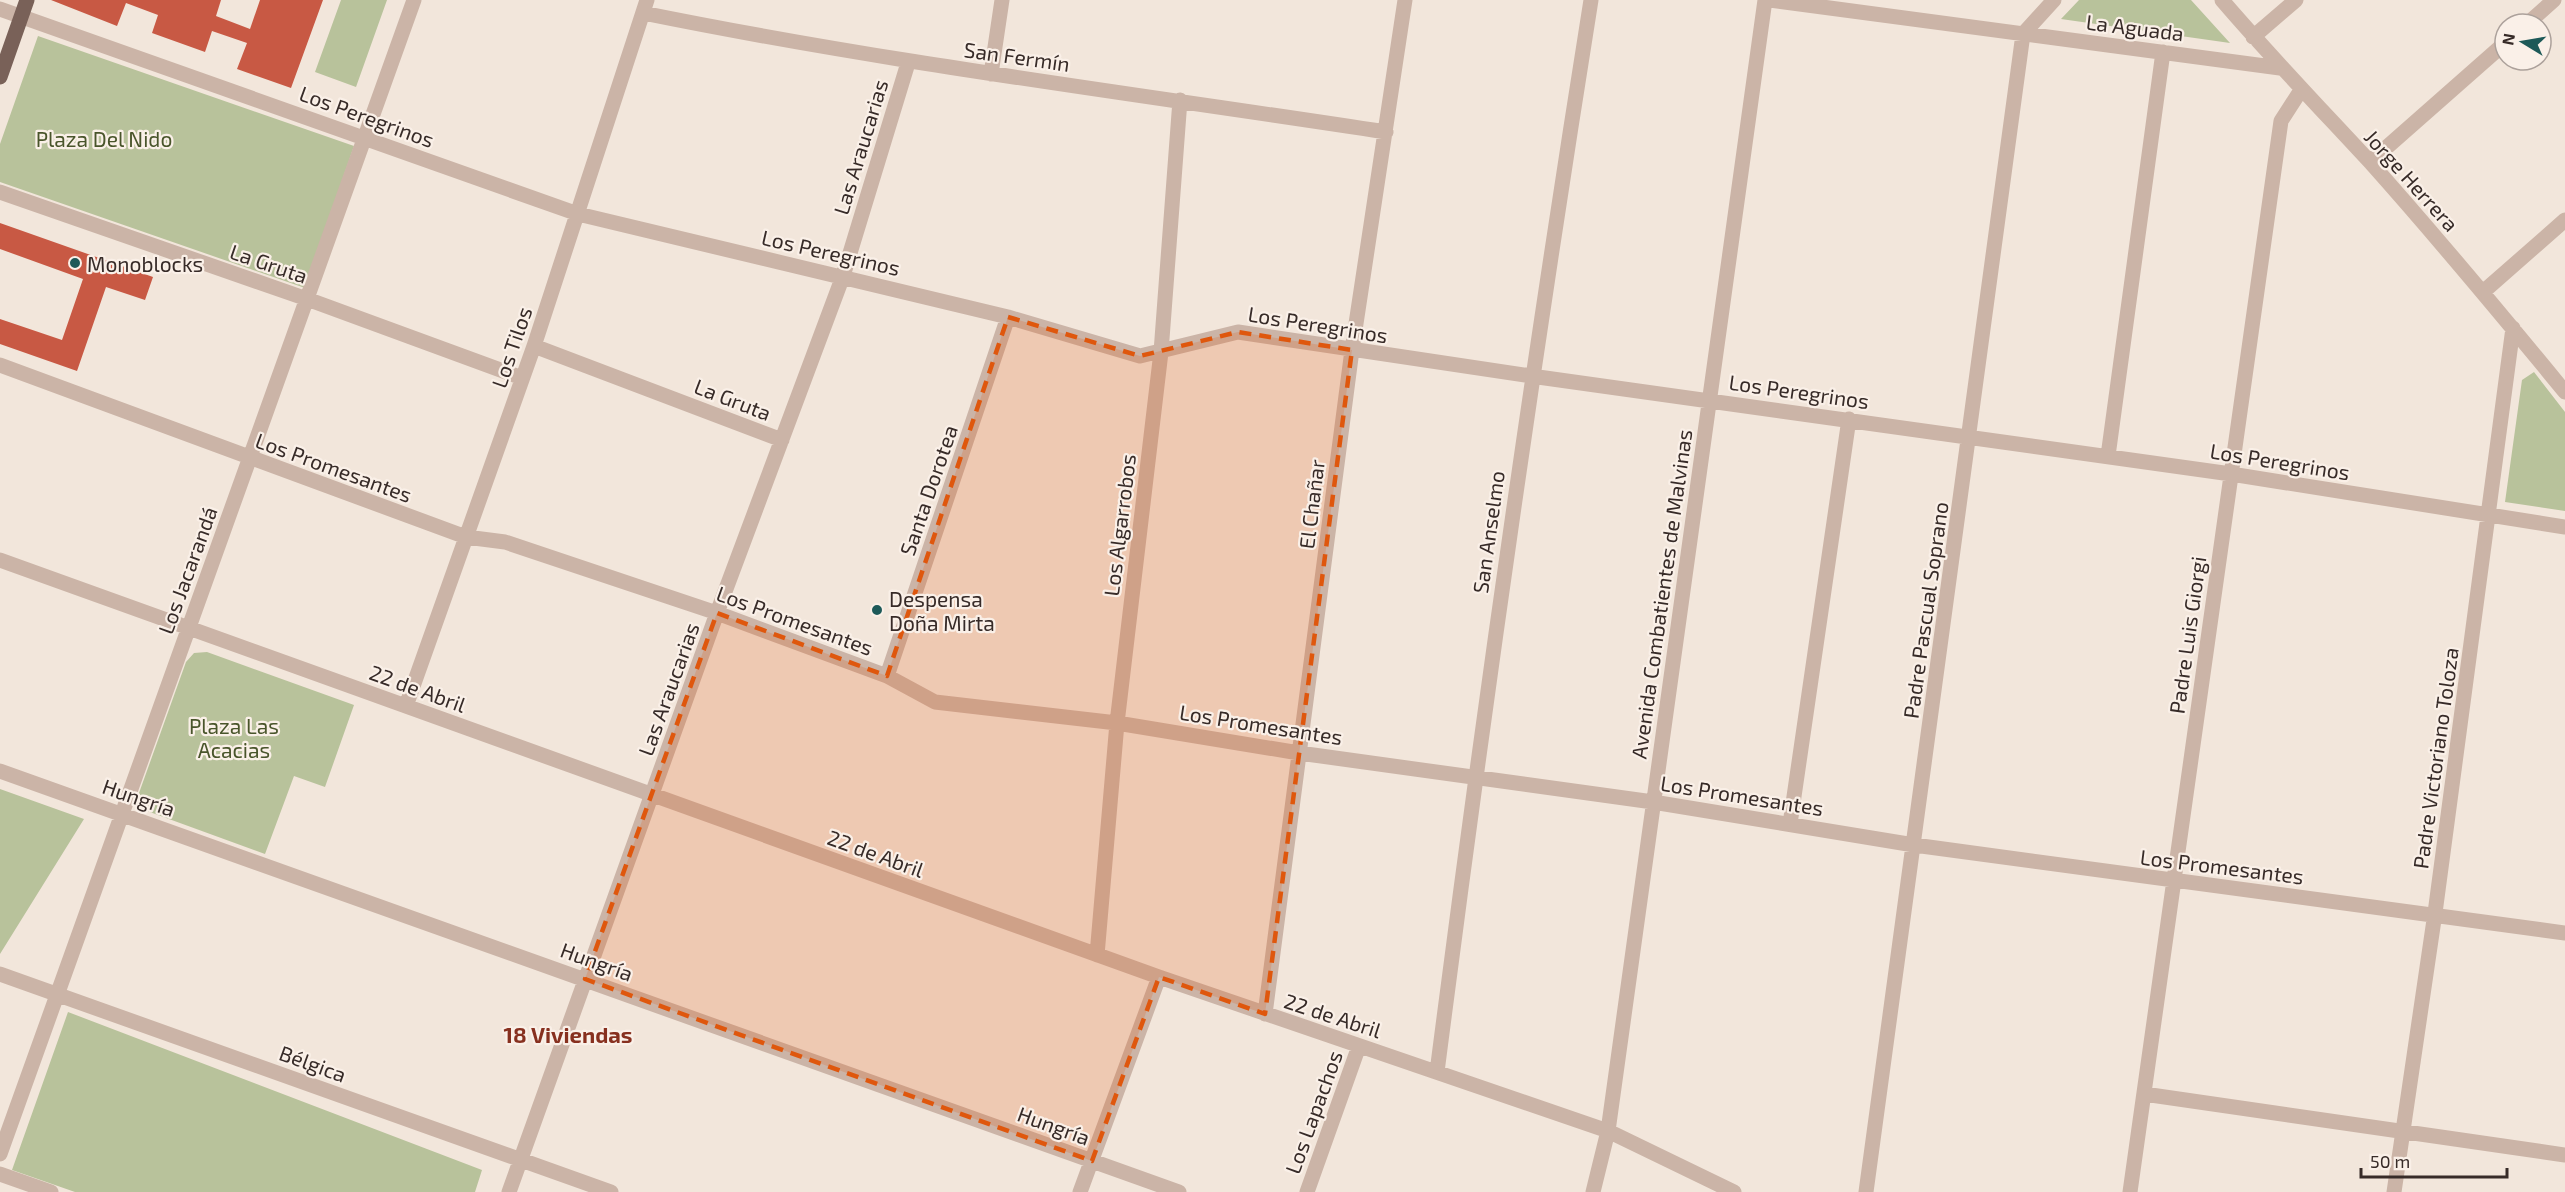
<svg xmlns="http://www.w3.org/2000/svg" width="2565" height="1192" font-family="'Exo 2',sans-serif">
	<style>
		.green { fill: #b8c29b }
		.building { fill: #c85944 }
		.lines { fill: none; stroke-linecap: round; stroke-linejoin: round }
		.minor { stroke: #cbb4a7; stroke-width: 15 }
		.major { stroke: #796158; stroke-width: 15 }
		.marked { fill: #df570d; fill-opacity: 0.2; stroke: #df570d; stroke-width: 4.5; stroke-dasharray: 12 8; stroke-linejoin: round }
		.poi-dot { fill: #1d5958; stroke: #faf0e8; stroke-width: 2 }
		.labels { text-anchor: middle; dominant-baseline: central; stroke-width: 4.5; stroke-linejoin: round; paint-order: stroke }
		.street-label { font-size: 21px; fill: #372b28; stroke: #faf0e8 }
		.park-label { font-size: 21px; fill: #49552b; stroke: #faf0e8 }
		.poi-label { font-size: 21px; fill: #372b28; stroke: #faf0e8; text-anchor: start }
		.neighbourhood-label { font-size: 22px; font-weight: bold; fill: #87301f; stroke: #faf0e8 }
	</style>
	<rect width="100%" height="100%" fill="#f2e6db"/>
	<!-- green -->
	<path class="green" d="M341,0H387L356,87L315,72Z
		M2079,0H2191L2230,43L2061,19Z
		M38,36L354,146L305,288L0,182V144Z
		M2534,372L2565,412V511L2505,502L2522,380Z
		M207,652L354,705L325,787L294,776L265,854L147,811L139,804V793L186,662L194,653Z
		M0,789L84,819L0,954Z
		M68,1012L482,1170L475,1192H75L12,1170Z"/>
	<!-- building -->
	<path class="building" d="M51,0H221L216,16L250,29L260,0H323L291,88L237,69L247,43L212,31L205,52L152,33L158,15L126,3L117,26Z
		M0,223L153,277L145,300L106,287L77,371L0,344V319L62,340L83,279L0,249Z"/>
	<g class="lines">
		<!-- minor -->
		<path class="minor" d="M1770,0L2280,68
			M2222,0C2270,56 2320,108 2370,162C2437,237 2501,314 2565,392
			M0,9L578,214L1008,317L1140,356L1238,332L1531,376L2231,474L2565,527
			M643,13C889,63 1138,94 1386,132
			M2527,24L2554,0
			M2253,37L2296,0
			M991,74L1002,0
			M2370,162L2505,43
			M0,192L307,299L522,378
			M2483,292L2565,220
			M534,346L782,440
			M0,365L466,537L505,542L717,613L887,676L935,702L1117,723L1299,753L1653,802L1914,845L2565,933
			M2108,456L2163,52
			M0,560L1159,977L1608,1131L1734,1192
			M887,676L1008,317
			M406,706L534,346L647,0
			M0,771L1179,1192
			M1790,824L1849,419
			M1097,955L1117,723L1161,352L1180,100
			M0,974L611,1192
			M1265,1014L1352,350L1405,0
			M1437,1072C1483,714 1534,357 1591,0
			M2144,1094L2565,1155
			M0,1154L414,0
			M0,1174L51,1192
			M509,1192L717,613L843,276L908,63
			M1080,1192L1159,977
			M1307,1192L1359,1046
			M1593,1192L1608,1131L1765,0
			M1866,1192L2023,34L2054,0
			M2130,1192L2281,121L2301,90
			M2394,1192L2435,913L2513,328"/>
		<!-- major -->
		<path class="major" d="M0,77L27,0"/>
	</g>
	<!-- marked area -->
	<path class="marked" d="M1008,317L1140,356L1238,332L1352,350L1265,1014L1159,977L1092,1161L585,979L717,613L887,676Z"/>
	<!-- markers -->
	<g class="poi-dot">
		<circle cx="75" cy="263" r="6"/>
		<circle cx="877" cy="610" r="6"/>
	</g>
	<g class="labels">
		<!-- street labels -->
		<g class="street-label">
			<text transform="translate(2135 27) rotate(7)">La Aguada</text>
			<text transform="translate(1017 56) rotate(8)">San Fermín</text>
			<text transform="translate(367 116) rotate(20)">Los Peregrinos</text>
			<text transform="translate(860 147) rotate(-73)">Las Araucarias</text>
			<text transform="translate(2412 180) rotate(48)">Jorge Herrera</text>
			<text transform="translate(831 252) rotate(13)">Los Peregrinos</text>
			<text transform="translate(269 263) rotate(19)">La Gruta</text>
			<text transform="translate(1318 324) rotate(9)">Los Peregrinos</text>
			<text transform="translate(511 347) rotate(-71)">Los Tilos</text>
			<text transform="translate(1799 391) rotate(8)">Los Peregrinos</text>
			<text transform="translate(733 399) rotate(21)">La Gruta</text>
			<text transform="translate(2280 461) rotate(9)">Los Peregrinos</text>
			<text transform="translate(334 467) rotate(20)">Los Promesantes</text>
			<text transform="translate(928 490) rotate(-71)">Santa Dorotea</text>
			<text transform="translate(1311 504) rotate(-83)">El Chañar</text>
			<text transform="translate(1119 525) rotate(-83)">Los Algarrobos</text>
			<text transform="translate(1488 532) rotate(-82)">San Anselmo</text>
			<text transform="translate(187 570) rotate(-70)">Los Jacarandá</text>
			<text transform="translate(1661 594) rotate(-82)">Avenida Combatientes de Malvinas</text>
			<text transform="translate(1925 610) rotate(-82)">Padre Pascual Soprano</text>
			<text transform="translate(795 620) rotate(20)">Los Promesantes</text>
			<text transform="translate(2187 635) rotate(-82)">Padre Luis Giorgi</text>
			<text transform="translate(418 688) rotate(20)">22 de Abril</text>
			<text transform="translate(668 689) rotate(-70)">Las Araucarias</text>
			<text transform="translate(1261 724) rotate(9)">Los Promesantes</text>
			<text transform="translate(2435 758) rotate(-82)">Padre Victoriano Toloza</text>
			<text transform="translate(1742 795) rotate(9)">Los Promesantes</text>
			<text transform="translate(139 797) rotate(19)">Hungría</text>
			<text transform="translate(876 853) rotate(20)">22 de Abril</text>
			<text transform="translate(2222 866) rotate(7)">Los Promesantes</text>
			<text transform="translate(597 961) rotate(20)">Hungría</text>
			<text transform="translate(1333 1015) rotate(18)">22 de Abril</text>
			<text transform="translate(313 1063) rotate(20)">Bélgica</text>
			<text transform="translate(1313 1112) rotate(-70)">Los Lapachos</text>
			<text transform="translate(1054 1125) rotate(20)">Hungría</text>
		</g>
		<!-- park labels -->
		<g class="park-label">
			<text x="104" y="138">Plaza Del Nido</text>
			<text x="234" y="725">Plaza Las<tspan x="234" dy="24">Acacias</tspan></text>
		</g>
		<!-- poi labels -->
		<g class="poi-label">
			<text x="87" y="263">Monoblocks</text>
			<text x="889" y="598">Despensa<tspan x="889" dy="24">Doña Mirta</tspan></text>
		</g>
		<!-- neighbourhood labels -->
		<g class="neighbourhood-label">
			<text x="568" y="1034">18 Viviendas</text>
		</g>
	</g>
	<!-- north arrow -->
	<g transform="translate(2523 42) rotate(281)"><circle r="28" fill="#faf0e8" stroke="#aca19b" stroke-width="1.5"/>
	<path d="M0-4.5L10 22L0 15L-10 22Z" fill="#1d5958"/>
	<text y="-9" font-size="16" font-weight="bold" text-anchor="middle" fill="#372b28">N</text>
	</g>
	<!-- scale -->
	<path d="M2361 1168v9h146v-9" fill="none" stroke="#372b28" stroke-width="3"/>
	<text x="2370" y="1168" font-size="18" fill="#372b28" stroke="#faf0e8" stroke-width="4.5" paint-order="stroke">50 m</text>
</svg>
